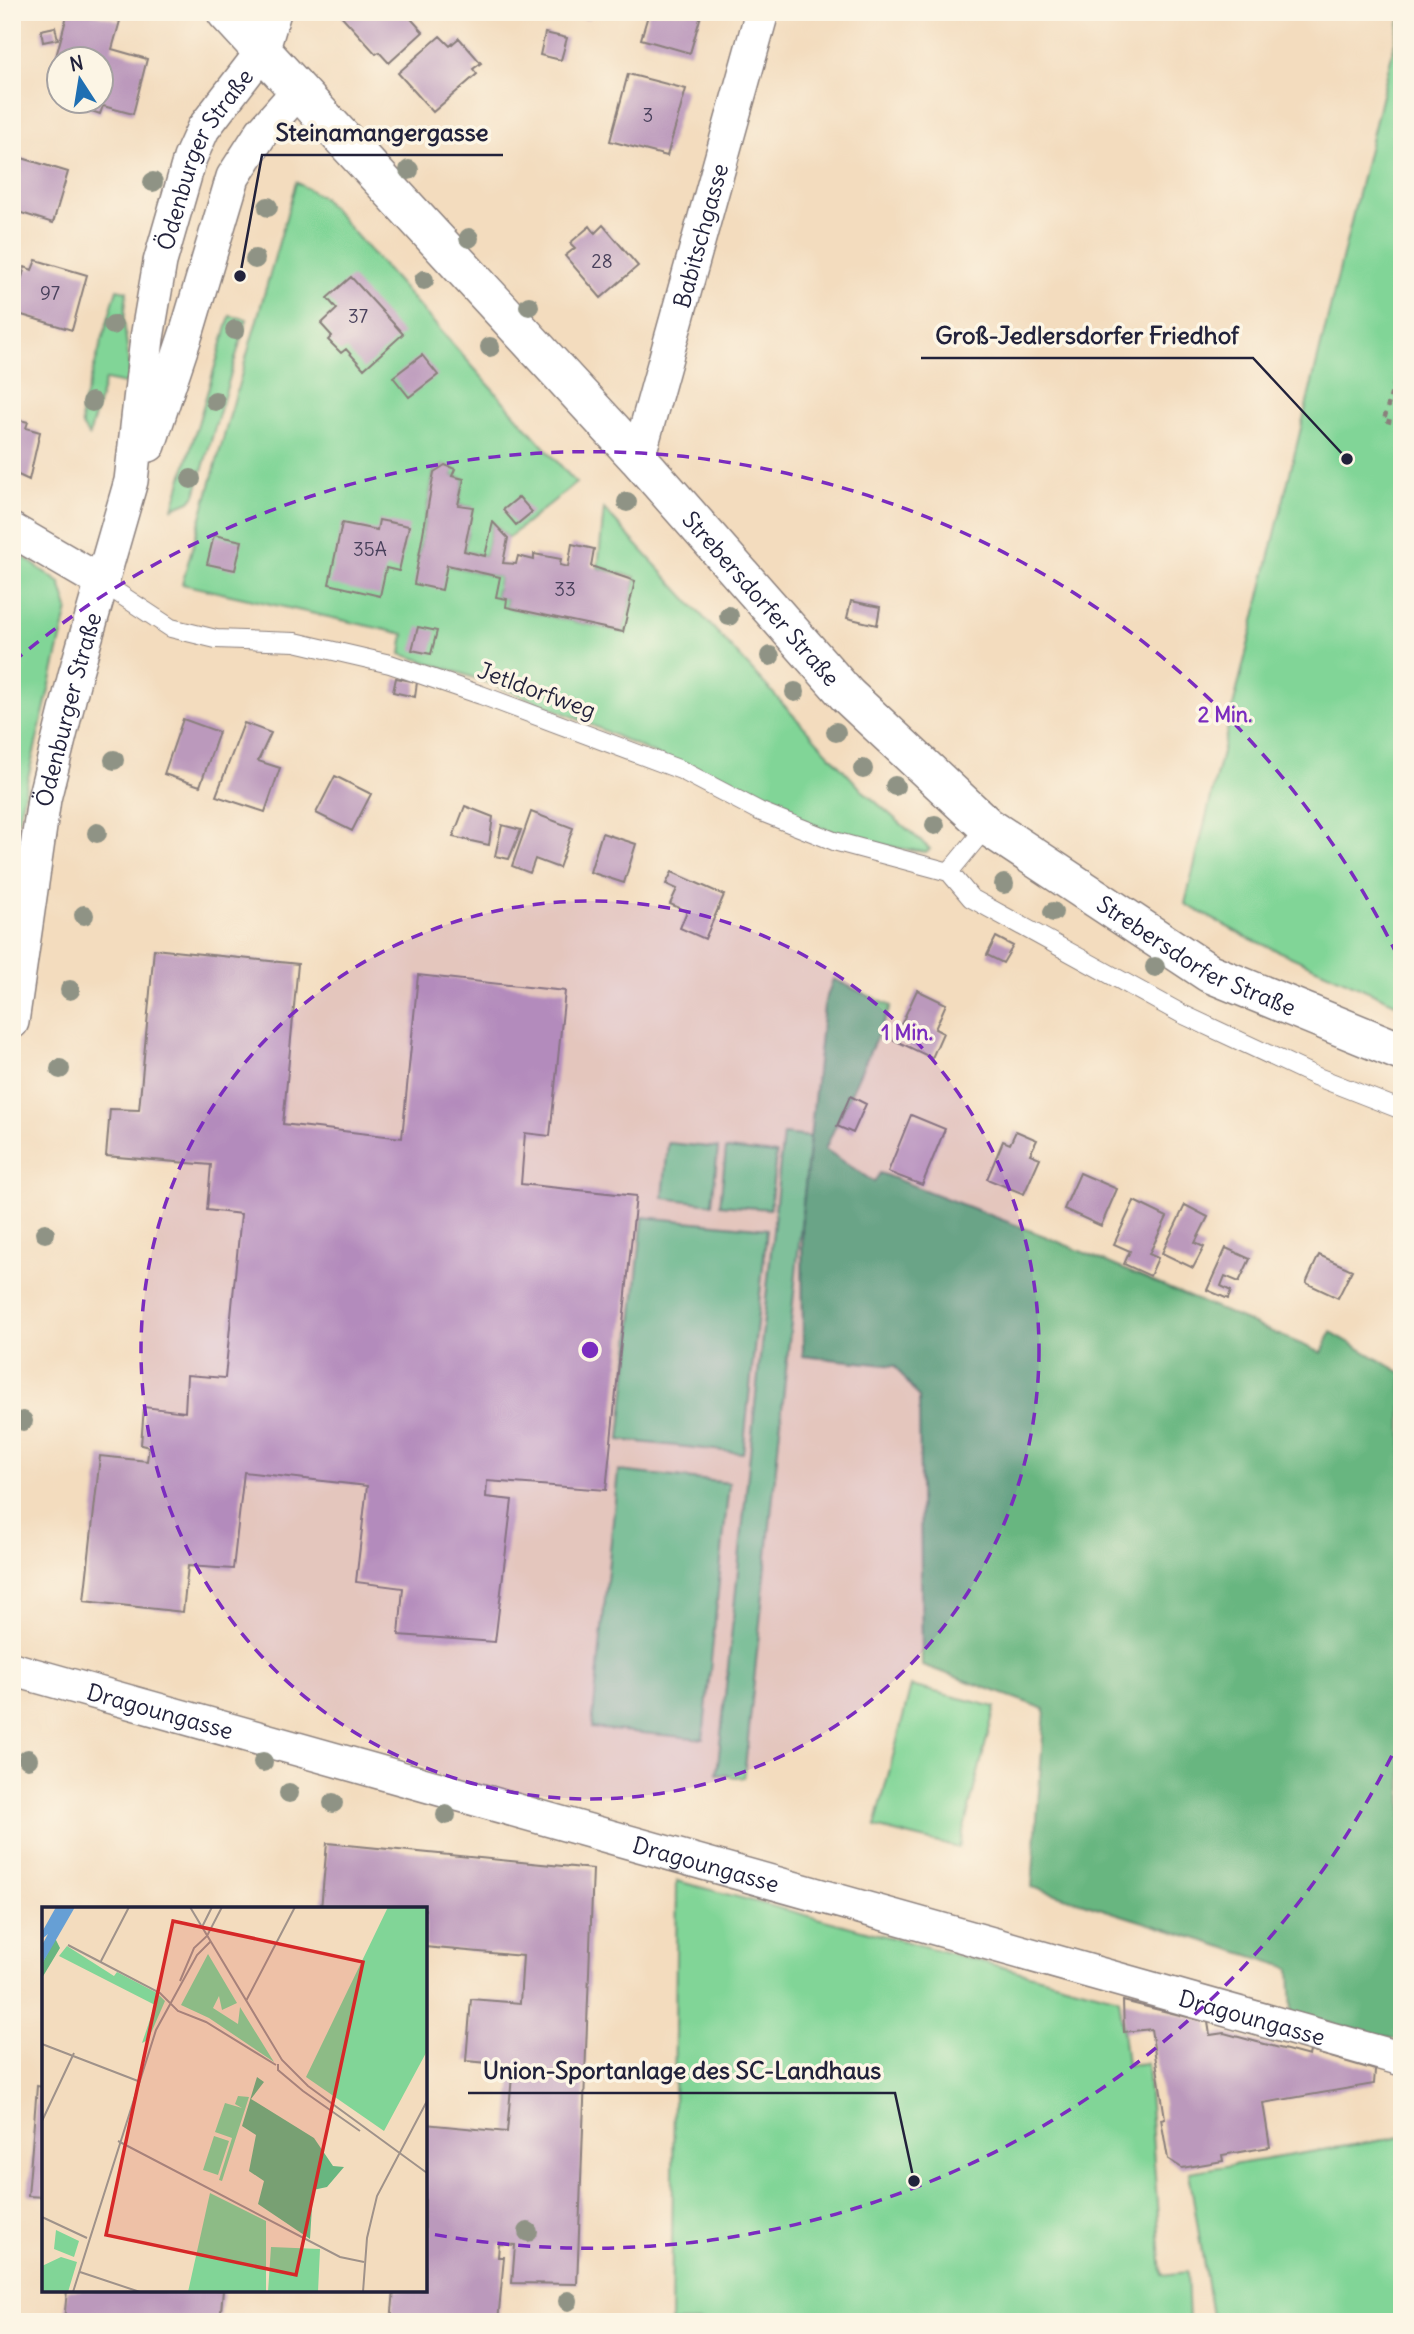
<svg xmlns="http://www.w3.org/2000/svg" width="1414" height="2334" font-family="Delius,sans-serif">
	<style>
		.green { fill: #81d597; stroke: #527c69; stroke-width: 2 }
		.forest { fill: #68b680; stroke: #456c5e; stroke-width: 2 }
		.building { fill: #bb99bc }
		.lines { fill: none; stroke-linecap: round; stroke-linejoin: round }
		.service-casing { stroke: #8a7f7c; stroke-width: 20 }
		.minor-casing { stroke: #8a7f7c; stroke-width: 36 }
		.tertiary-casing { stroke: #8a7f7c; stroke-width: 41 }
		.path { stroke: #8a7f7c; stroke-width: 4.5; stroke-dasharray: 5 5; stroke-linecap: butt }
		.service { stroke: #fff; stroke-width: 18 }
		.minor { stroke: #fff; stroke-width: 33 }
		.tertiary { stroke: #fff; stroke-width: 38 }
		.tree { fill: #8f9385 }
		.ring { fill: none; stroke: #7b2cbf; stroke-width: 3.5; stroke-dasharray: 12 9 }
		.labels { text-anchor: middle; dominant-baseline: central; stroke-width: 7; stroke-linejoin: round; paint-order: stroke }
		.number-label { font-size: 19px; fill: #48405b }
		.street-label { font-size: 23px; fill: #22223b; stroke: #fcf5e5 }
		.inset-road { fill: none; stroke: #9f928a; stroke-width: 2 }
		.view { fill: #d62828; fill-opacity: 0.15; stroke: #d62828; stroke-width: 3.5 }
		.inset-edge { fill: none; stroke: #22223b; stroke-width: 3.5 }
		.centre { fill: #7b2cbf; stroke: #fcf5e5; stroke-width: 3.5 }
		.ring-label { font-size: 21px; text-anchor: middle; font-weight: bold; fill: #7b2cbf; stroke: #fcf5e5; stroke-width: 7; stroke-linejoin: round; paint-order: stroke }
		.leader { fill: none; stroke: #22223b; stroke-width: 2.5 }
		.callout-dot { fill: #22223b; stroke: #fcf5e5; stroke-width: 2.5 }
		.callout-label { font-size: 24px; text-anchor: middle; font-weight: bold; fill: #22223b; stroke: #fcf5e5; stroke-width: 7; stroke-linejoin: round; paint-order: stroke }
	</style>
	<rect width="100%" height="100%" fill="#fcf5e5"/>
	<filter id="ink" filterUnits="userSpaceOnUse"><feTurbulence type="fractalNoise" baseFrequency=".0143" numOctaves="2"/><feDisplacementMap in="SourceGraphic" scale="14" xChannelSelector="R" yChannelSelector="G"/><feConvolveMatrix kernelMatrix="1 2 1 2 8 2 1 2 1" color-interpolation-filters="sRGB"/></filter>
	<filter id="wash" filterUnits="userSpaceOnUse"><feTurbulence type="fractalNoise" baseFrequency=".00686" numOctaves="4" result="noise"/><feDisplacementMap in="SourceGraphic" scale="28" xChannelSelector="R" yChannelSelector="G"/><feGaussianBlur stdDeviation="1.57" result="paint"/><feColorMatrix in="noise" values="0 0 0 0 0 0 0 0 0 0 0 0 0 0 0 0 0 1.4 0 .05"/><feComposite in="paint" operator="in"/></filter>
	<g filter="url(#wash)">
		<rect width="100%" height="100%" fill="#f3dcbe"/>
		<!-- green -->
		<path class="green" d="M1402,13V1006L1244,936L1185,904Z
			M296,182L323,198L576,483L508,538L493,523L485,556L464,551L472,507L458,505L464,479L452,476L454,469L445,465L434,472L418,559L500,577L496,596L507,599L506,607L623,632L636,577L598,568L604,509L862,790L930,849L926,852C819,841 725,786 629,742C554,707 479,677 401,654L404,634L182,584Z
			M117,289L127,291L124,320L130,375L126,384L105,380L89,436L82,426L81,412Z
			M230,316L247,319L195,495L190,501L173,508Z
			M12,549L60,583L68,609L12,845Z
			M783,1134L810,1137L744,1778L717,1774Z
			M668,1143L718,1148L712,1204L663,1198Z
			M726,1149L776,1154L770,1209L720,1205Z
			M643,1217L767,1229L743,1453L620,1440Z
			M618,1471L729,1483L703,1739L592,1728Z
			M911,1686L995,1707L959,1848L875,1827Z
			M677,1881L1119,1998L1127,2065L1147,2063L1162,2275L1187,2272L1189,2322H671Z
			M1402,2137V2322H1213L1189,2172Z"/>
		<!-- forest -->
		<path class="forest" d="M833,979L891,1006L825,1149L874,1182L880,1173L1047,1237L1322,1353L1331,1332L1402,1373V2041L1292,2014L1290,1968L1032,1887L1045,1709L922,1665L919,1398L895,1366L803,1356L802,1215L824,1005Z"/>
		<g id="blocks">
			<!-- building -->
			<path class="building" d="M68,12H88L120,21L112,49L147,59L133,114L103,106L100,114L83,108L84,102H102V60H60V66L54,64Z
				M338,12H405L423,32L389,63L379,52L376,54Z
				M562,12H591L589,20Z
				M649,12H702L690,53L641,39Z
				M55,27L58,39L43,42L41,30Z
				M545,33L567,38L561,60L540,55Z
				M440,36L450,46L459,38L481,63L473,69L477,74L433,112L398,73Z
				M628,74L686,89L667,156L610,141Z
				M12,155L68,172L53,223L12,210Z
				M603,225L638,266L601,298L565,256L575,248L570,243L590,226L595,233Z
				M36,260L87,275L72,330L12,312L25,267L32,270Z
				M351,277L403,334L364,369L346,349L341,353L328,340L332,336L321,324L337,309L327,298Z
				M422,355L438,375L409,397L393,377Z
				M12,418L28,422L26,428L40,432L29,480L12,472Z
				M445,465L455,469L452,476L464,479L458,505L473,507L464,551L485,556L493,522L508,538L503,563L516,564L518,556L534,560V554L561,559L560,565L568,567L572,544L594,549L591,566L635,581L623,632L506,607L507,599L496,597L500,577L447,565L442,590L414,584L434,472Z
				M519,497L532,512L516,525L503,510Z
				M379,520L409,526L399,571L386,568L380,596L329,584L342,523L377,530Z
				M214,535L242,541L235,570L207,564Z
				M851,601L880,607L877,625L847,618Z
				M418,627L437,631L431,654L412,650Z
				M396,678L417,682L415,697L393,692Z
				M183,719L219,732L200,786L164,774Z
				M244,723L271,733L258,761L280,768L265,812L216,796Z
				M335,776L371,794L352,831L316,813Z
				M465,806L493,817L489,845L453,837Z
				M531,812L573,828L559,868L535,859L530,873L512,866Z
				M502,825L521,830L509,859L495,856Z
				M602,833L636,844L624,883L590,872Z
				M672,872L724,895L705,939L680,928L687,911L670,904L677,889L666,884Z
				M996,937L1013,946L1003,963L987,955Z
				M154,949L298,964L283,1124L402,1138L418,975L565,991L550,1136L525,1133L521,1184L636,1196L606,1490L487,1481L486,1497L512,1500L495,1642L399,1635L403,1588L356,1582L367,1486L244,1472L233,1569L188,1566L183,1612L84,1601L100,1456L147,1461L149,1447L141,1445L144,1407L185,1412L187,1375L225,1378L241,1214L207,1210L211,1165L106,1156L110,1109L139,1110Z
				M917,990L946,1004L935,1029L943,1033L932,1058L894,1040Z
				M850,1096L866,1104L853,1133L837,1126Z
				M911,1115L945,1129L922,1185L888,1172Z
				M1016,1131L1037,1140L1030,1154L1040,1158L1024,1194L987,1179L1003,1141L1010,1144Z
				M1080,1173L1117,1189L1101,1226L1064,1209Z
				M1134,1201L1167,1217L1149,1254L1158,1258L1150,1276L1124,1264L1130,1251L1114,1244Z
				M1185,1205L1208,1217L1195,1243L1204,1247L1193,1268L1162,1253Z
				M1226,1248L1250,1259L1239,1282L1225,1276L1221,1286L1231,1291L1228,1299L1207,1290Z
				M1319,1255L1352,1270L1338,1298L1306,1283Z
				M327,1843L593,1869L577,2284L512,2283L515,2245L499,2244L498,2257H504L498,2322H391L394,2290H425V2124L507,2132L513,2065L466,2061L471,1999L520,2003L523,1956L425,1947V1909H321Z
				M1123,2001L1208,2022L1210,2035L1224,2033L1309,2056L1310,2051L1375,2070L1374,2084L1263,2103L1270,2147L1222,2155L1223,2161L1182,2168L1168,2159L1161,2119L1165,2118L1151,2029L1124,2032Z
				M37,2086L44,2087V2197L28,2196Z
				M67,2290H223L220,2322H64Z"/>
		</g>
	</g>
	<g filter="url(#ink)">
		<use href="#blocks" fill-opacity="0" stroke="#8a7f7c" stroke-width="2"/>
		<g class="lines">
			<defs>
				<path id="service" d="M103,583L171,628L216,639L295,642L390,664L481,695L681,770L759,811L834,841L949,872
					M987,826L949,872L971,898L1182,1014L1315,1076L1402,1110"/>
				<g id="minor">
					<path d="M149,445L188,328L233,177L262,132L298,91"/>
					<path id="s1" d="M638,458L762,12"/>
					<path d="M12,530L103,583"/>
					<path id="s2" d="M12,1022L44,799L75,675L131,481L147,338L160,262L190,158L203,129L262,52L274,12"/>
					<path id="s3" d="M12,1669L1402,2059"/>
				</g>
				<g id="tertiary">
					<path id="s4" d="M226,12L638,458L847,695L987,826L1209,973L1402,1052"/>
				</g>
			</defs>
			<!-- service casing -->
			<use href="#service" class="service-casing"/>
			<!-- minor casing -->
			<use href="#minor" class="minor-casing"/>
			<!-- tertiary casing -->
			<use href="#tertiary" class="tertiary-casing"/>
			<!-- path -->
			<path class="path" d="M1402,355L1384,420L1402,425"/>
			<!-- service -->
			<use href="#service" class="service"/>
			<!-- minor -->
			<use href="#minor" class="minor"/>
			<!-- tertiary -->
			<use href="#tertiary" class="tertiary"/>
		</g>
		<!-- trees -->
		<g class="tree">
			<circle cx="409" cy="170" r="10"/>
			<circle cx="153" cy="182" r="10"/>
			<circle cx="268" cy="207" r="10"/>
			<circle cx="469" cy="238" r="10"/>
			<circle cx="255" cy="259" r="10"/>
			<circle cx="424" cy="280" r="10"/>
			<circle cx="529" cy="306" r="10"/>
			<circle cx="113" cy="325" r="10"/>
			<circle cx="235" cy="330" r="10"/>
			<circle cx="490" cy="347" r="10"/>
			<circle cx="215" cy="401" r="10"/>
			<circle cx="92" cy="402" r="10"/>
			<circle cx="191" cy="479" r="10"/>
			<circle cx="627" cy="502" r="10"/>
			<circle cx="729" cy="616" r="10"/>
			<circle cx="770" cy="656" r="10"/>
			<circle cx="795" cy="692" r="10"/>
			<circle cx="836" cy="732" r="10"/>
			<circle cx="114" cy="760" r="10"/>
			<circle cx="863" cy="769" r="10"/>
			<circle cx="895" cy="786" r="10"/>
			<circle cx="935" cy="825" r="10"/>
			<circle cx="97" cy="833" r="10"/>
			<circle cx="1004" cy="884" r="10"/>
			<circle cx="1053" cy="912" r="10"/>
			<circle cx="84" cy="915" r="10"/>
			<circle cx="1155" cy="967" r="10"/>
			<circle cx="70" cy="990" r="10"/>
			<circle cx="60" cy="1069" r="10"/>
			<circle cx="45" cy="1233" r="10"/>
			<circle cx="23" cy="1421" r="10"/>
			<circle cx="28" cy="1759" r="10"/>
			<circle cx="263" cy="1762" r="10"/>
			<circle cx="289" cy="1793" r="10"/>
			<circle cx="333" cy="1803" r="10"/>
			<circle cx="446" cy="1815" r="10"/>
			<circle cx="528" cy="2232" r="10"/>
			<circle cx="568" cy="2301" r="10"/>
		</g>
	</g>
	<!-- distance rings -->
	<circle cx="590" cy="1350" r="449" fill="#7b2cbf" fill-opacity=".12"/>
	<g class="ring">
		<circle cx="590" cy="1350" r="449"/>
		<path d="M1401 1737A898 898 0 0 1 426 2233M13 662A898 898 0 0 1 1401 963"/>
	</g>
	<g class="labels">
		<!-- number labels -->
		<g class="number-label">
			<text x="648" y="115">3</text>
			<text x="602" y="261">28</text>
			<text x="50" y="293">97</text>
			<text x="358" y="316">37</text>
			<text x="370" y="549">35A</text>
			<text x="565" y="589">33</text>
		</g>
		<!-- street labels -->
		<g class="street-label">
			<text stroke="none"><textPath href="#s2" startOffset="889">Ödenburger Straße</textPath></text>
			<text stroke="none"><textPath href="#s1" startOffset="231">Babitschgasse</textPath></text>
			<text stroke="none"><textPath href="#s4" startOffset="794">Strebersdorfer Straße</textPath></text>
			<text transform="translate(537 690) rotate(20)">Jetldorfweg</text>
			<text stroke="none"><textPath href="#s2" startOffset="318">Ödenburger Straße</textPath></text>
			<text stroke="none"><textPath href="#s4" startOffset="1362">Strebersdorfer Straße</textPath></text>
			<text stroke="none"><textPath href="#s3" startOffset="154">Dragoungasse</textPath></text>
			<text stroke="none"><textPath href="#s3" startOffset="721">Dragoungasse</textPath></text>
			<text stroke="none"><textPath href="#s3" startOffset="1288">Dragoungasse</textPath></text>
		</g>
	</g>
	<!-- overview -->
	<g transform="translate(42 1907)">
		<rect width="385" height="385" fill="#f3dcbe"/>
		<path d="M346,0H385V144L342,224L264,170ZM25,39L72,69L75,65L115,86L123,94L106,133L100,136L113,98L17,49ZM166,47L195,96L180,103L177,89L171,101L196,117L198,100L232,155L167,111L139,98ZM196,189L207,190L180,274L177,273L190,231L173,225L183,196L200,201L193,197ZM172,229L187,234L176,268L161,263ZM168,286L224,314V385H146ZM14,323L37,334L32,350L12,342ZM229,340L278,342L276,385H226ZM19,350L35,355L26,385H0V359Z" fill="#81d597"/>
		<path d="M13,31L18,41L0,71V57ZM215,170L222,175L209,192L272,231L291,259L302,260L285,280L271,283L268,332L216,297L222,274L207,264L214,228L200,219Z" fill="#68b680"/>
		<path d="M14,0H33L0,57V38L6,27L0,32V25Z" fill="#669fd5"/>
		<path class="inset-road" d="M148,0L240,153L266,179L385,266M160,20L170,0M26,38L118,86L136,104L164,115L234,158M59,54L87,0M138,74L152,41L165,29L180,0M204,94L253,0M0,137L96,174M236,157V163L261,184L318,224M0,214L32,146M76,234L298,350L322,355M0,310L45,331M38,365L98,385M31,385L114,123L155,48L168,35M321,385L325,331L335,289L385,194"/>
		<path class="view" d="M131,14L321,55L254,368L64,328Z"/>
		<rect width="385" height="385" class="inset-edge"/>
	</g>
	<circle cx="590" cy="1350" r="10" class="centre"/>
	<g class="ring-label">
		<text x="1225" y="722">2 Min.</text>
		<text x="907" y="1040">1 Min.</text>
	</g>
	<!-- callouts -->
	<path class="leader" d="M240 276L262 155H503M1347 459L1253 358H921M914 2181L895 2093H468"/>
	<g class="callout-dot">
		<circle cx="240" cy="276" r="7"/>
		<circle cx="1347" cy="459" r="7"/>
		<circle cx="914" cy="2181" r="7"/>
	</g>
	<g class="callout-label">
		<text x="382" y="141">Steinamangergasse</text>
		<text x="1087" y="344">Groß-Jedlersdorfer Friedhof</text>
		<text x="682" y="2079">Union-Sportanlage des SC-Landhaus</text>
	</g>
	<!-- margin -->
	<rect width="1414" height="2334" fill="none" stroke="#fcf5e5" stroke-width="42"/>
	<!-- north arrow -->
	<g transform="translate(80 80) rotate(348)"><circle r="33" fill="#fcf5e5" stroke="#a5a1a1" stroke-width="2"/>
	<path d="M0-5L12 26L0 18L-12 26Z" fill="#1f6fb2"/>
	<text y="-10" font-size="19" font-weight="bold" text-anchor="middle" fill="#22223b">N</text>
	</g>
</svg>
